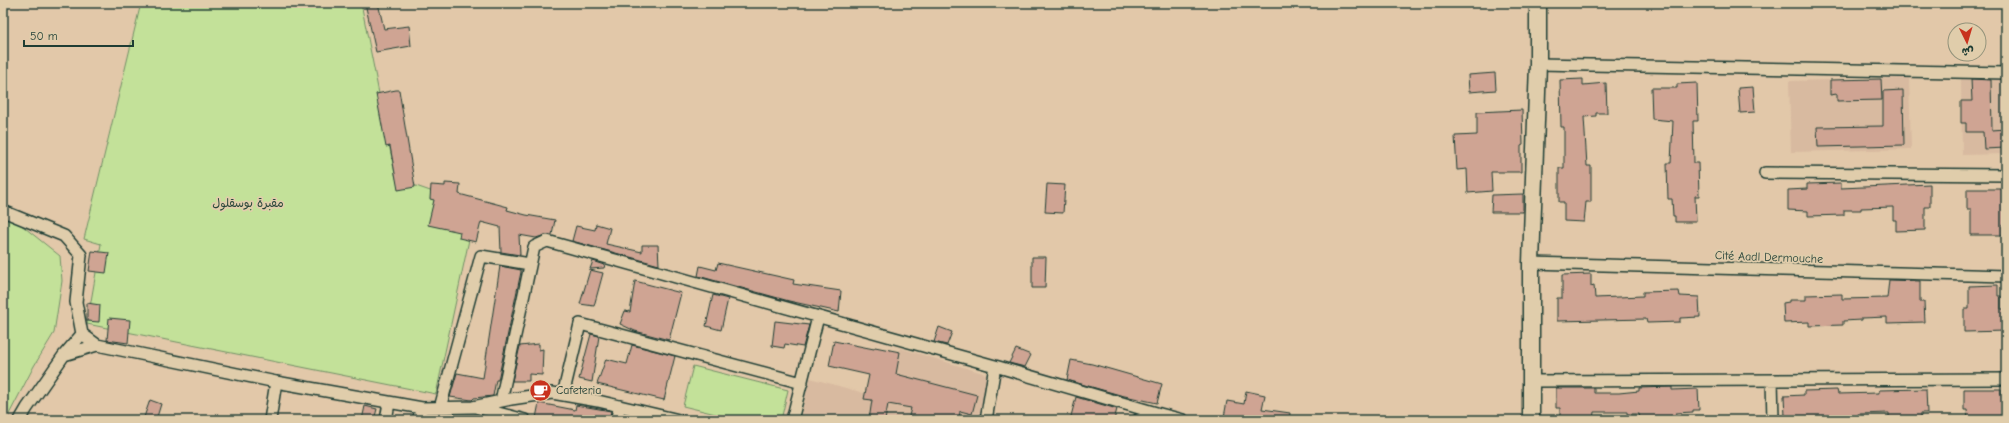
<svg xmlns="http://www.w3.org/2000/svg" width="2009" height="423" font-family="'Comic Neue','Playpen Sans Arabic',sans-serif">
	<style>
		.built { fill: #d8baa0 }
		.green { fill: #c3e199; stroke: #718f66 }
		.building { fill: #cfa493; stroke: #1f3d34 }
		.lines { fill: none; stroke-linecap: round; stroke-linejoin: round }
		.minor-casing { stroke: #1f3d34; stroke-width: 14 }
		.secondary-casing { stroke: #1f3d34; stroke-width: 19 }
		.minor { stroke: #e0cdab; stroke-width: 11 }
		.secondary { stroke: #e0cdab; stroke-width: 16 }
		.labels { text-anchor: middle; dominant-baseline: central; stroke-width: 3.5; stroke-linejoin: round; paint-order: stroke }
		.park-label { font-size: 12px; fill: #274539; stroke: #e0cdab }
		.street-label { font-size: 12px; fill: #1f3d34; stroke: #e0cdab }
		.poi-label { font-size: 12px; fill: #1f3d34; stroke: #e0cdab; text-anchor: start }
	</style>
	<rect width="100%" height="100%" fill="#e2c8a9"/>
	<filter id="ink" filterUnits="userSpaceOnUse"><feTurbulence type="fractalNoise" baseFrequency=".025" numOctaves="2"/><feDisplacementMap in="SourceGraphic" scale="8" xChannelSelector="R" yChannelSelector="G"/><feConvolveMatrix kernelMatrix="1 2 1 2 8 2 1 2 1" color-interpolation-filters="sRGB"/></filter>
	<g filter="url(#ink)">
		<!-- built -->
		<path class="built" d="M1909,78L1911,149L1791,152L1789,81Z
			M2006,78V154L1962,155L1961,79Z
			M900,348L989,375L978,420H800L810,378L885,399Z"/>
		<!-- green -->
		<path class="green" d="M141,3H361L396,179L476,207L436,394L87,324L101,244L84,239Z
			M3,219L15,220L60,256L62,281L54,333L34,366L6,420H3Z
			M693,366L788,390L781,420H740L683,406Z"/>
		<!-- building -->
		<path class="building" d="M365,3H378L384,29L409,26L411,46L376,52Z
			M1495,73L1496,90L1469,92L1468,75Z
			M1583,79V85L1606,83L1607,113H1596V116L1584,117L1587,166H1591V202H1586L1584,222L1564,221V202H1559V168H1564V127H1561L1560,80Z
			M1881,79L1882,100L1837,101V94L1830,95V80Z
			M1971,79L1991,80L1992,130L2006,129V148L1984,149L1983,132H1966V123H1961V101H1972Z
			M1697,83L1698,121H1693L1694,163H1698L1699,196H1695L1696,222H1675V216H1673L1672,199H1668L1667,163H1671L1673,121L1652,119L1651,88H1677V84Z
			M1753,87L1755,112L1740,113L1738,88Z
			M396,90H399L415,187L398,190L390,146L386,147L376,94Z
			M1903,90L1904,145L1818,147L1817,127L1883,126V91Z
			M1522,110L1523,145L1521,146V172H1491L1492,191L1468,193L1467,169L1457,170L1455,136L1477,135V112Z
			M445,183L460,184L459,194L508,207L507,210L526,215L555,220L552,235H545L536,238L519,235L520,255L501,252L500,227L481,222L476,242L459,238L460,232L428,225L434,200L430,199L431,185L445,186Z
			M1841,183V188L1930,184V207H1925V230L1896,231V220H1893V207L1861,208V210H1844V215L1808,216V211L1788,210V190L1807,189V184Z
			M1047,184L1065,185L1063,213L1045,212Z
			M1967,189H2005L2006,213L2005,224H2003V235H1971V209H1967Z
			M1523,194V212H1491L1492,195Z
			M596,224L610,228L606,244L642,252V245H658L659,265L572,241L576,226L595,230Z
			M92,251L109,253L106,273L89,271Z
			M1032,257H1046L1045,288H1032Z
			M593,261L605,265L604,268L590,269Z
			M718,263L794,280L793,284L841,291L839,312L789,301L698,276L700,266L716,270Z
			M500,266L521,270V272L498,380H496L493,396L474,398L472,400L450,397L457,373L483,378Z
			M590,270L603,273L594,306L580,304Z
			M1591,274V286L1594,285L1595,298L1643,296V292L1679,291L1680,296L1699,297L1700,317L1680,318V322L1647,323L1646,319L1557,321V298H1562V275Z
			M1889,280L1920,281V302H1924L1925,322L1887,323V317L1862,318V320L1843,321V325L1809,326V322L1784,323L1783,303L1789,302V300H1806V295L1842,294V299L1887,298Z
			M635,281L681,293L669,340L635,331L620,324L625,311L630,312Z
			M1998,285V296H2001V309H2006V331L1964,332V309H1969V286Z
			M713,295L728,299L721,330L706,326Z
			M87,303L100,305L99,322L87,321Z
			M109,318L130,320L128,343L107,340Z
			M775,321L809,325L803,347L785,344L784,348L772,346Z
			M939,327L952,332L947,345L934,342Z
			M591,334L599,336L592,382L579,379Z
			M834,341L874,349L875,347L900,352L896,374L977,395L972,414L960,411L959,420H908L911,408L888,404L885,420H869L872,400L864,399L869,375L829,366Z
			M539,344V350L543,349L542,375L529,374V381H512L520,346Z
			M632,345L675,356L664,400L597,384L606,359L627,364Z
			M1016,349L1031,355L1025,367L1009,363Z
			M1071,360L1092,364L1162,384L1157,403L1120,395L1067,380Z
			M1672,387V390L1698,389L1699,410H1693V412L1676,413V417L1640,418L1639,414H1627V412H1594L1593,420H1560V408H1556V388H1594V393H1619L1639,391V388Z
			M1926,389L1927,413H1921V420H1889V413L1858,414V416L1841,417V420H1805L1804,418L1785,416L1784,396L1804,395V391L1837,390L1838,394L1879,393V390Z
			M1964,389H2001V394H2006V414H2001V420H1968L1967,410H1964Z
			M1246,391L1265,395L1262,409L1290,413L1289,420H1239L1224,417L1227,401L1244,404Z
			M1076,397L1117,409L1114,420H1070Z
			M150,400L161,404L156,420H143Z
			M539,403L575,410L576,405L611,411L609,420H545L536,418Z
			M365,406L377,409L374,420H362Z"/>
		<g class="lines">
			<defs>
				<path id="minor" d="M1538,64L2006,73
					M1765,173L2006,175
					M3,211L64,236L81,255L76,302L82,334L97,345
					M1531,263L2006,276
					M64,355L82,334
					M1772,380L1773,420
					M1531,381L2006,379
					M563,395L580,324L802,383
					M501,401L534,247L547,241L995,366L1160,414L1158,420
					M475,407L525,420
					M440,408L481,256L530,264
					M20,420L27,408L64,355L97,345L276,382L422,408L473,407L511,399L552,393L598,401L679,420
					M270,420L276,382
					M386,420L389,403
					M418,420L422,408
					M616,420L620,406
					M792,420L818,317
					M986,420L995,366
					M1138,420L1160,414L1183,420"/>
				<path id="secondary" d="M1531,420V263L1538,64V3"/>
			</defs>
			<!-- minor casing -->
			<use href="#minor" class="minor-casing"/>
			<!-- secondary casing -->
			<use href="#secondary" class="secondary-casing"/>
			<!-- minor -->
			<use href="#minor" class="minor"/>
			<!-- secondary -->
			<use href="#secondary" class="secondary"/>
		</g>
	</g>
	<!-- icons -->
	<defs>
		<symbol id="cafe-disc" viewBox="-11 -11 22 22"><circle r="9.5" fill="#c8321e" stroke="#e0cdab"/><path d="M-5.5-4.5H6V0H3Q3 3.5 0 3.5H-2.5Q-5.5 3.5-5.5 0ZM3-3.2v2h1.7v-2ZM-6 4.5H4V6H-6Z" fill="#fff"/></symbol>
	</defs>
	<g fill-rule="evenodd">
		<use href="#cafe-disc" x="528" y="378" width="25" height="25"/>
	</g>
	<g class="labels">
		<!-- park labels -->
		<g class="park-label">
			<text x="248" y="203">مقبرة بوسقلول</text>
		</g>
		<!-- street labels -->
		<g class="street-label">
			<text transform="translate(1769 257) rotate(2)">Cité Aadl Dermouche</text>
		</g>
		<!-- poi labels -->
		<g class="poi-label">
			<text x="556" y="390">Cafeteria</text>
		</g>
	</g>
	<!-- margin -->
	<rect width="2009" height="423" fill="none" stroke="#e0cdab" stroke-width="16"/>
	<rect x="8" y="8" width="1993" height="407" fill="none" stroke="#1f3d34" stroke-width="1.5" filter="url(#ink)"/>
	<!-- north arrow -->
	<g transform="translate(1967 42) rotate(175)"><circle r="19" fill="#e0cdab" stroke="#93937b"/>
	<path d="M0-3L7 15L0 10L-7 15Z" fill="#c8321e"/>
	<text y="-6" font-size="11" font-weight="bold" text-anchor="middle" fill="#1f3d34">ش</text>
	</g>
	<!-- scale -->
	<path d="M24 40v6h109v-6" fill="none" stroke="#1f3d34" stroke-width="2"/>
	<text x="30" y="40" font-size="12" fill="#1f3d34" stroke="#e0cdab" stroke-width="3" paint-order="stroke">50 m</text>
</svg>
